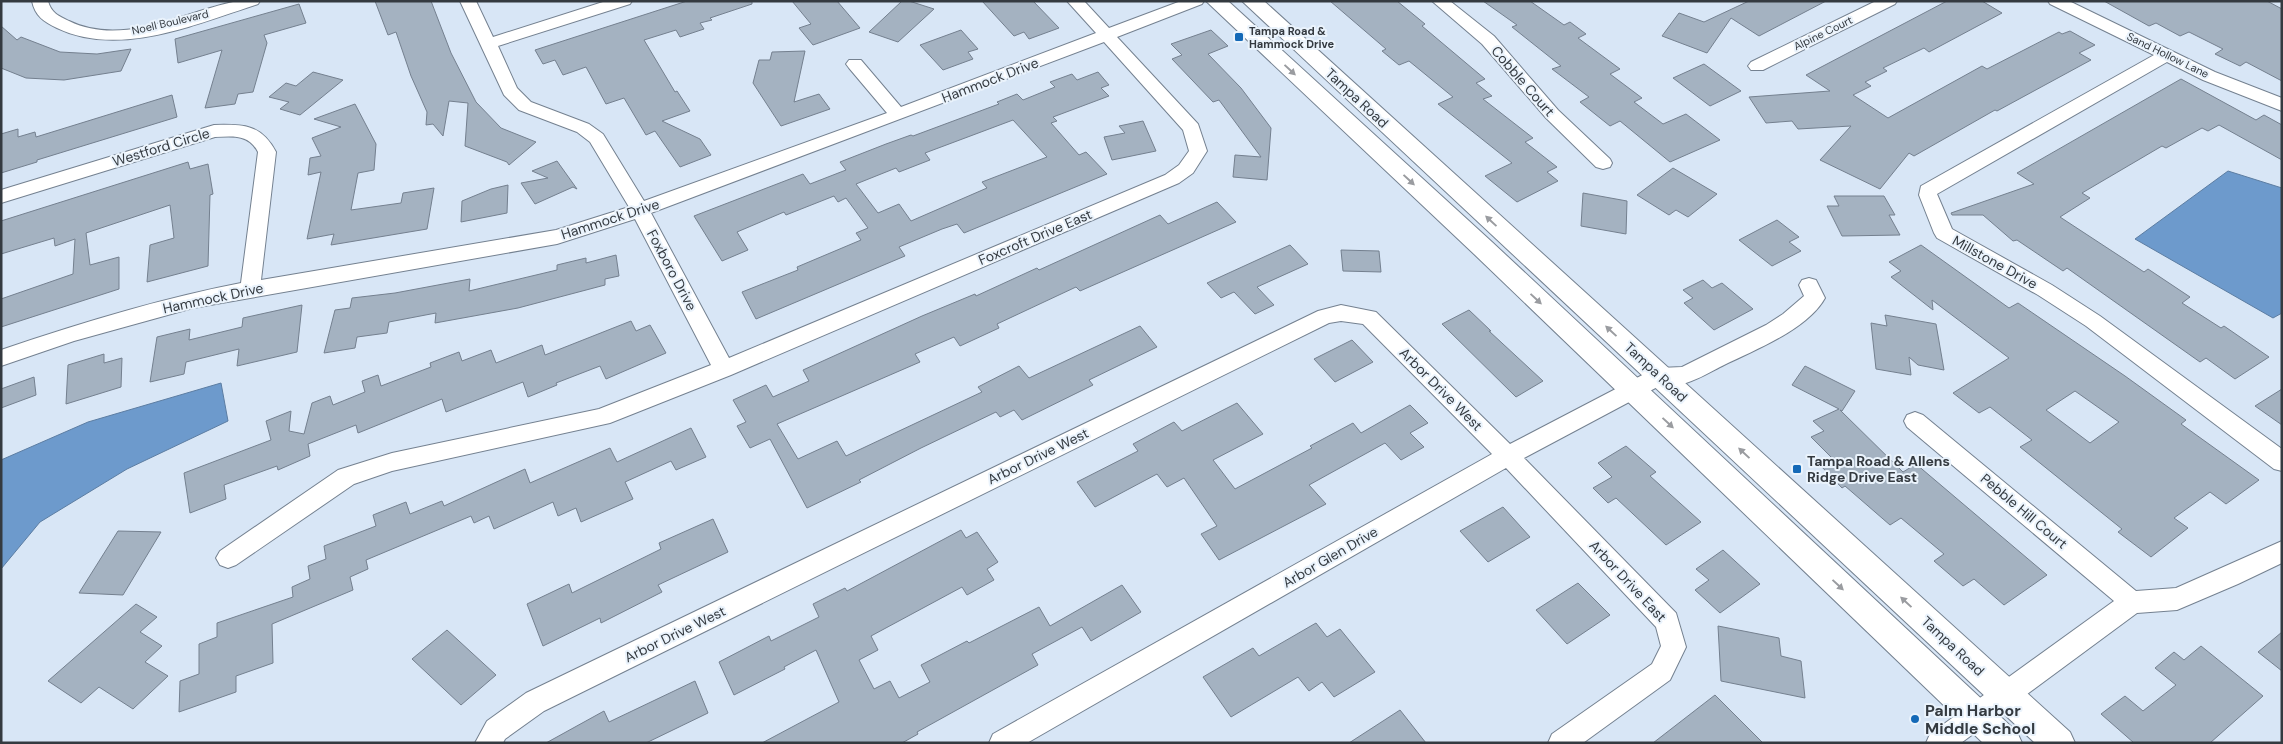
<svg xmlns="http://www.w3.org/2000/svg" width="2283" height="744" font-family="'DM Sans',sans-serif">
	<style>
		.water { fill: #6d9acc; stroke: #5c7da2 }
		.building { fill: #a4b2c1; stroke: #74808f; fill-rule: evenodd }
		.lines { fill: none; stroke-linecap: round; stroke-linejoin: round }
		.minor-casing { stroke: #748190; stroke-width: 2 }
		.major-casing { stroke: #748190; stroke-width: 2 }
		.minor { fill: #fff; fill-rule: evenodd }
		.major { fill: #fff; fill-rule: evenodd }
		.oneway { fill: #9a9ca0 }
		.poi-dot { fill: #1469b7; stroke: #eaf3fc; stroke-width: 2 }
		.labels { text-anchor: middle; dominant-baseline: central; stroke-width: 4; stroke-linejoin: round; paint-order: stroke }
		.far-street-label { font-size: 11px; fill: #343a40; stroke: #eaf3fc }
		.far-poi-label { font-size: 11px; font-weight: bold; fill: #343a40; stroke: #eaf3fc; text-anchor: start }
		.street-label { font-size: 14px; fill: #343a40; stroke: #eaf3fc }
		.poi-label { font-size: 14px; font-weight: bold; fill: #343a40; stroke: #eaf3fc; text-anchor: start }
		.near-poi-label { font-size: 16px; font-weight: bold; fill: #343a40; stroke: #eaf3fc; text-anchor: start }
	</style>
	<rect width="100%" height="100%" fill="#d8e6f6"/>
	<!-- water -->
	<path class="water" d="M2228,171L2282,188V313L2273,318L2135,239Z
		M221,383L228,421L127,469L40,522L1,569V460L88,422Z"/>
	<!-- building -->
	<path class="building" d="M375,1H431L451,53L476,102L501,128L536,142L509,165L507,162L465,146L468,103L449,101L443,136L433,124L426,125L427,112L411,76L396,32L388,35Z
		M687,1H752V4L710,18L712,20L700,23L704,29L680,37L676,30L644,40L675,92L677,91L690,111L662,121L700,139L711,155L680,167L655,131L646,135L624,98L606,104L586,67L563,75L555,60L543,64L535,50Z
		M792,1H837L860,28L813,45L799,28L811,24Z
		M902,1H909L934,9L898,42L869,32Z
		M982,1H1033L1059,28L1029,39L1024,32L1014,36Z
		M1330,1H1397L1425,24L1422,26L1485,79L1476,83L1492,96L1483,99L1533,138L1525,142L1557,167L1547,172L1558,181L1517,202L1485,176L1512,163L1438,104L1453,97L1409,61L1399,65L1382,51L1386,49Z
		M1483,1H1530L1564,25L1570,22L1586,34L1578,38L1620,69L1610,74L1642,98L1634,102L1663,124L1686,114L1720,140L1670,162L1620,121L1610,126L1580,102L1589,97L1552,69L1561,66L1512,27L1517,25Z
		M1749,1H1826L1759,36L1731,18L1707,53L1662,36L1679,13L1704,22Z
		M1947,1H1982L2002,13L1929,52L1924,48L1883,68L1887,71L1865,82L1871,86L1853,95L1888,118L1982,66L1987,69L2059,32L2062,34L2070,31L2095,45L2079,53L2091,60L1997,111L1995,110L1914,156L1909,153L1880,189L1820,160L1851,126L1798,129L1792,121L1766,123L1749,97L1830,91L1806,75Z
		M2104,1H2267L2282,9V81L2246,62L2240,66L2215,54L2223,49L2189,32L2180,36L2156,23L2149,26Z
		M299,4L306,23L264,35L267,43L253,92L238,94L235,104L205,108L222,50L178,63L175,39Z
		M1,26L17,40L21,37L60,52L97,54L131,49L121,71L64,80L26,78L1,68Z
		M961,30L978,49L968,52L973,59L943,70L920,45Z
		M1211,30L1228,46L1208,54L1241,88L1271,128L1267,180L1233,177L1235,155L1261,157L1219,100L1213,102L1172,59L1182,55L1171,44Z
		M805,51L794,102L819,94L830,109L781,126L753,83L759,60H770L772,52Z
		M1704,64L1741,91L1710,106L1673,78Z
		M313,72L343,80L300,115L280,109L289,102L269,97L286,83L296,86Z
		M1098,72L1109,85L1101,88L1109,96L1053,117L1057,121L1051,123L1079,155L1086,152L1107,174L964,233L957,224L942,229L899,247L905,256L756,319L742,292L798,270L797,267L861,240L856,233L868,228L846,198L838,202L834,196L786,215L784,212L737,232L748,250L722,261L694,216L803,174L810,184L846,170L840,162L886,144L911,135L913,136L999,104L997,102L1017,94L1023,100L1055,87L1050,82L1072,74L1077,80ZM1013,120L1047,157L982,182L987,188L911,221L899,204L878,213L856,184L896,168L899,172L930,160L925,153Z
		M2181,79L2256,120L2264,115L2282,125V160L2219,125L2208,131L2202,128L2166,148L2162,146L2082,193L2090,198L2060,217L2144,272L2148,269L2190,297L2182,303L2221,328L2224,326L2269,357L2235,379L2206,358L2200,362L2067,268L2063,271L2017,240L2013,241L1983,215H1952L1951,213L2034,184L2017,173Z
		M172,95L177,117L37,160V162L1,173V134L18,129V137L35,132L36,137Z
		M355,104L376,144L374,170L358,173L351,210L401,203L403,193L434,188L427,229L331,245L334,234L307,239L321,172L308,175L310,158L321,156L312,138L341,127L314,119Z
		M1143,121L1156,151L1112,160L1104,137L1125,133L1119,126Z
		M557,161L577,189L573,187L535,204L521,183L548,178L532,171Z
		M188,162L190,169L208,164L213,194L210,195L208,266L147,282L150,245L174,238L170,205L86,233L90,265L119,257V289L1,327V299L73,274L75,239L55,246L54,238L1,254V221Z
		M1673,168L1717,194L1688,217L1676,210L1669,215L1637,195Z
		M508,185L507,213L461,222L462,201L491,189Z
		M1583,193L1627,201L1626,234L1581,226Z
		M1834,196H1884L1895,215H1889L1900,235L1842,236L1827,206H1839Z
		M1217,202L1236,222L1080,291L1076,287L997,324L999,328L960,346L954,337L915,354L920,362L777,424L798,459L837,441L846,456L982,392L978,387L1019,366L1029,378L1140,326L1157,347L1089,380L1093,385L1022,420L1014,410L1000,417L996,412L921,448L859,480L861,482L807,508L770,439L750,448L737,426L746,422L733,400L766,385L773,397L809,381L803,370L922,316L975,294L976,296L1037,268L1039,270L1160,215L1168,224Z
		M1777,220L1799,237L1789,242L1801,251L1772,266L1739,240Z
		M1290,245L1308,264L1257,287L1274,305L1255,314L1234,292L1221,298L1207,283Z
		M1921,245L2009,308L2018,303L2125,376L2186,420L2181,424L2259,480L2226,504L2210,492L2174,518L2188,528L2151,557L2118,532L2122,529L2020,447L2032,440L1990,407L1979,413L1953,393L2009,358L1932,300L1933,310L1891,277L1901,271L1889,262ZM2075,391L2119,422L2090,443L2046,410Z
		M1341,250L1379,251L1381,272L1343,271Z
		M616,255L619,276L605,279V285L518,308L435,323L436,313L389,322L387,333L357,337L355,348L324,353L335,310L350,308L352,298L395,293L470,279L469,291L557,270V265L586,258V263Z
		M1703,280L1712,288L1722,283L1753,309L1714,330L1684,303L1693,298L1683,290Z
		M302,305L297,352L237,366L239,349L186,362L184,374L150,382L157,337L190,329L189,340L242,327L243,318Z
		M1469,310L1491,331H1489L1543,381L1516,397L1442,324Z
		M1885,315L1936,324L1944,370L1918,365L1909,357L1911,375L1876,369L1871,323L1887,326Z
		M631,321L636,331L650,325L666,353L606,379L600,366L556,383L557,385L528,397L523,382L446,412L442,399L358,433L356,425L308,444L310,456L278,470L277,466L224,485L226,499L190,513L184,473L271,440L266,421L291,411L289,431L304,434L312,403L330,396L333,405L365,392L362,381L378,375L381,386L431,367L430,363L459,352L462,361L491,350L496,363L542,345L545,355Z
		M1352,340L1373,362L1335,382L1314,359Z
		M104,354V363L122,358L121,387L66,404L68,365Z
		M1805,366L1855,391L1842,411L1840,410L1903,472L1916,464L2047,575L2004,605L1974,579L1963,586L1934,561L1944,554L1901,518L1890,525L1845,486L1842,488L1820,465L1833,459L1811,437L1824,431L1813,421L1839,409L1792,385Z
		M34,377L36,395L1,408V389Z
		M2282,389V425L2255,406Z
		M1237,403L1263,434L1213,460L1235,489L1312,448L1310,446L1353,423L1361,433L1410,405L1428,423L1410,433L1424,447L1401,460L1385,443L1309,485L1326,504L1219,560L1201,534L1217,526L1184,478L1167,487L1157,474L1095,507L1077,482L1138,451L1133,444L1174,422L1182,431Z
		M691,428L706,457L676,470L671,461L625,482L633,499L581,522L576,508L558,516L553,502L494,529L489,516L474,523L471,516L366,560L368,569L350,577L353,590L272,624L273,663L236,676V692L179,712L180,681L199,674V644L217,637V623L293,597L292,587L310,579L308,566L326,559L324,546L376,526L373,515L406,502L410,514L442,501L444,506L525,469L530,483L610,448L617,462Z
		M1626,446L1656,472L1650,476L1701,522L1666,545L1616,498L1608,503L1593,488L1612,477L1598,463Z
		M1503,507L1530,537L1488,562L1460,531Z
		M713,519L728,552L658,585L662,592L601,623L600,618L543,646L527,604L569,584L572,593L661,549L659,543Z
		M961,530L966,538L977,532L998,562L987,569L994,580L967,595L962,587L871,636L878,650L859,660L874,689L890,681L899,698L930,682L921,665L967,641L969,643L1039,607L1050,626L1122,585L1141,612L1091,641L1082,627L1032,654L1038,665L917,732L918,734L902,743H762L839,702L816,650L784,667L785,669L734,695L719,662L769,636L771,641L819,617L813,604L845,588L847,591Z
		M118,531L161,532L123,595L79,593Z
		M1723,550L1760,584L1720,613L1695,590L1709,580L1696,569Z
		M1578,583L1610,615L1567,644L1536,610Z
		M136,604L157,617L140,632L162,646L145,662L168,676L133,709L99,687L81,703L48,681Z
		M1316,623L1327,637L1340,629L1375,672L1334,697L1322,682L1309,691L1298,677L1231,717L1203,677L1253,648L1259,656Z
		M1718,626L1779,638L1781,656L1801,661L1805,698L1721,681Z
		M447,630L496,675L461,705L412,659Z
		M2282,632V671L2258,652Z
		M2201,646L2263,696L2210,743H2134L2101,714L2125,696L2143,711L2176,685L2155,668L2174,652L2184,660Z
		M695,681L708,713L646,743H546L604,711L609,722Z
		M1715,695L1763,743H1653Z
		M1400,710L1426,743H1349Z"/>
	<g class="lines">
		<defs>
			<path id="minor" d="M32,1H48C51,13 59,16 69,21C122,47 181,13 233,2C241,0 251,1 260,1L258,4C196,24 119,58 57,28C44,22 35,16 32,1Z
				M460,1H476L493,37L606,1H632L630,4L498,46L517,88L531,102L589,124L603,134L644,201L887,113L849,68L846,64L849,60H861L901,107L1096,33L1067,1H1084L1109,28L1181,1H1204L1202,4L1117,37L1198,124L1207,151L1193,173L1179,183L731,375L610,423L392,471L354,484L236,565L228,568L220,565L216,558L220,551L338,470L392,453L599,409L711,365L635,219L557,244L193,308L74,341L1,366V350C80,323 159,299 241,283L258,152C249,134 233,136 215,137L1,203V190L214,125C243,124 261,124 276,152L261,280L556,230L629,207L590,142L577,132L519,110L504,95ZM1104,42L1183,130L1189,151L1179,165L1165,175L729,358L651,213Z
				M1432,1H1450L1494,36L1558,110L1610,159L1612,163L1610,167L1603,169L1596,167L1546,118L1482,44Z
				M1876,1H1897L1895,4L1763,70H1751L1748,66L1751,62Z
				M2048,1H2069L2215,72L2282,98V111L2203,80L2167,62L1937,194L1952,229L2052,285L2100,316L2282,449V471L2274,469L2086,326L2038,295L1937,238L1934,233L1919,195L1921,186L2154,55L2050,4Z
				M1809,278L1816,280L1825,298C1808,329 1755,350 1724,365C1712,371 1699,379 1686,383C1678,385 1671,384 1663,384L1524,458L1676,613L1686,647L1670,680L1583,743H1548L1552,734L1652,664L1661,646L1656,627L1506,468L1027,743H989L993,734L1492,454L1363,324L1341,321L1329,323L544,711L505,739L503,743H475L487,721L526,693L1318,311L1341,305L1376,312L1510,444L1652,370L1660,368L1682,367L1766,325L1783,314L1804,296L1799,285L1802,280Z
				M1915,412L1923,415L2136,591L2176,588L2282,541V563L2238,584L2177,610L2137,613L1961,743H1926L1930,734L2114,601L1907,427L1904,421L1907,415Z"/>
			<path id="major" d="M1206,1H1228L1492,242L2017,732L2022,743H1983L1474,254Z
				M1242,1H1264L2070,732L2075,743H2035Z"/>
		</defs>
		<!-- minor casing -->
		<use href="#minor" class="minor-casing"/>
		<!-- major casing -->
		<use href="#major" class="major-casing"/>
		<!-- minor -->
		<use href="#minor" class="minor"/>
		<!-- major -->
		<use href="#major" class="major"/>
	</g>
	<!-- one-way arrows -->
	<defs><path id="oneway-solid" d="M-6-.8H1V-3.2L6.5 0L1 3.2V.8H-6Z" transform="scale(1.25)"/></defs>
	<g class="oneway">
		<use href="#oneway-solid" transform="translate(1290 70) rotate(43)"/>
		<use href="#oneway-solid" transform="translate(1409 180) rotate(43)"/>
		<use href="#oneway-solid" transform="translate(1491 221) rotate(-137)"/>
		<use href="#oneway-solid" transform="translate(1536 299) rotate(43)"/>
		<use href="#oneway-solid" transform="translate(1611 331) rotate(-137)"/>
		<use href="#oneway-solid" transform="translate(1668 423) rotate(43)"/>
		<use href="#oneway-solid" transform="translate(1744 453) rotate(-137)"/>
		<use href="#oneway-solid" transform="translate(1838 585) rotate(43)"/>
		<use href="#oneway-solid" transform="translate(1906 602) rotate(-137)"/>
	</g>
	<!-- markers -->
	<g class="poi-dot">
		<rect x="1234" y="32" width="10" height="10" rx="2.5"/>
		<rect x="1792" y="464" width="10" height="10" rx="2.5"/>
		<circle cx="1915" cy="719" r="5"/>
	</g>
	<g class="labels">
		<!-- far-street labels -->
		<g class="far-street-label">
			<text transform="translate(170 22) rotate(-13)">Noell Boulevard</text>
			<text transform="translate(1823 33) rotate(-26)">Alpine Court</text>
			<text transform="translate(2168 55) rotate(26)">Sand Hollow Lane</text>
		</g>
		<!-- far-poi labels -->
		<g class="far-poi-label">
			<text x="1249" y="31">Tampa Road &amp;<tspan x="1249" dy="13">Hammock Drive</tspan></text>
		</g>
		<!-- street labels -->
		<g class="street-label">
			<text transform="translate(990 80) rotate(-21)">Hammock Drive</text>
			<text transform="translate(1523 81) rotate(49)">Cobble Court</text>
			<text transform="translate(1357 98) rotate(43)">Tampa Road</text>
			<text transform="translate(161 147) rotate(-17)">Westford Circle</text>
			<text transform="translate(610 219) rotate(-18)">Hammock Drive</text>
			<text transform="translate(1035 237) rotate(-23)">Foxcroft Drive East</text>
			<text transform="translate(1995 262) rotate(29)">Millstone Drive</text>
			<text transform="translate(672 270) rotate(62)">Foxboro Drive</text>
			<text transform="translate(213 298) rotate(-12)">Hammock Drive</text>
			<text transform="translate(1656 372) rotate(43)">Tampa Road</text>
			<text transform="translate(1441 389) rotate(45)">Arbor Drive West</text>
			<text transform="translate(1038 456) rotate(-26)">Arbor Drive West</text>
			<text transform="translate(2024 511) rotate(40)">Pebble Hill Court</text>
			<text transform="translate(1330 557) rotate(-30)">Arbor Glen Drive</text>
			<text transform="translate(1628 581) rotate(47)">Arbor Drive East</text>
			<text transform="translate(675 634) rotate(-26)">Arbor Drive West</text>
			<text transform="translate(1953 646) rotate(43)">Tampa Road</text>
		</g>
		<!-- poi labels -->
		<g class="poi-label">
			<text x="1807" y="461">Tampa Road &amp; Allens<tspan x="1807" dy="16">Ridge Drive East</tspan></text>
		</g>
		<!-- near-poi labels -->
		<g class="near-poi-label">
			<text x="1925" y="710">Palm Harbor<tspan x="1925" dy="18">Middle School</tspan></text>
		</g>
	</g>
	<!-- border -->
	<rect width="2283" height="744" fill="none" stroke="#343a40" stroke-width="5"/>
</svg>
